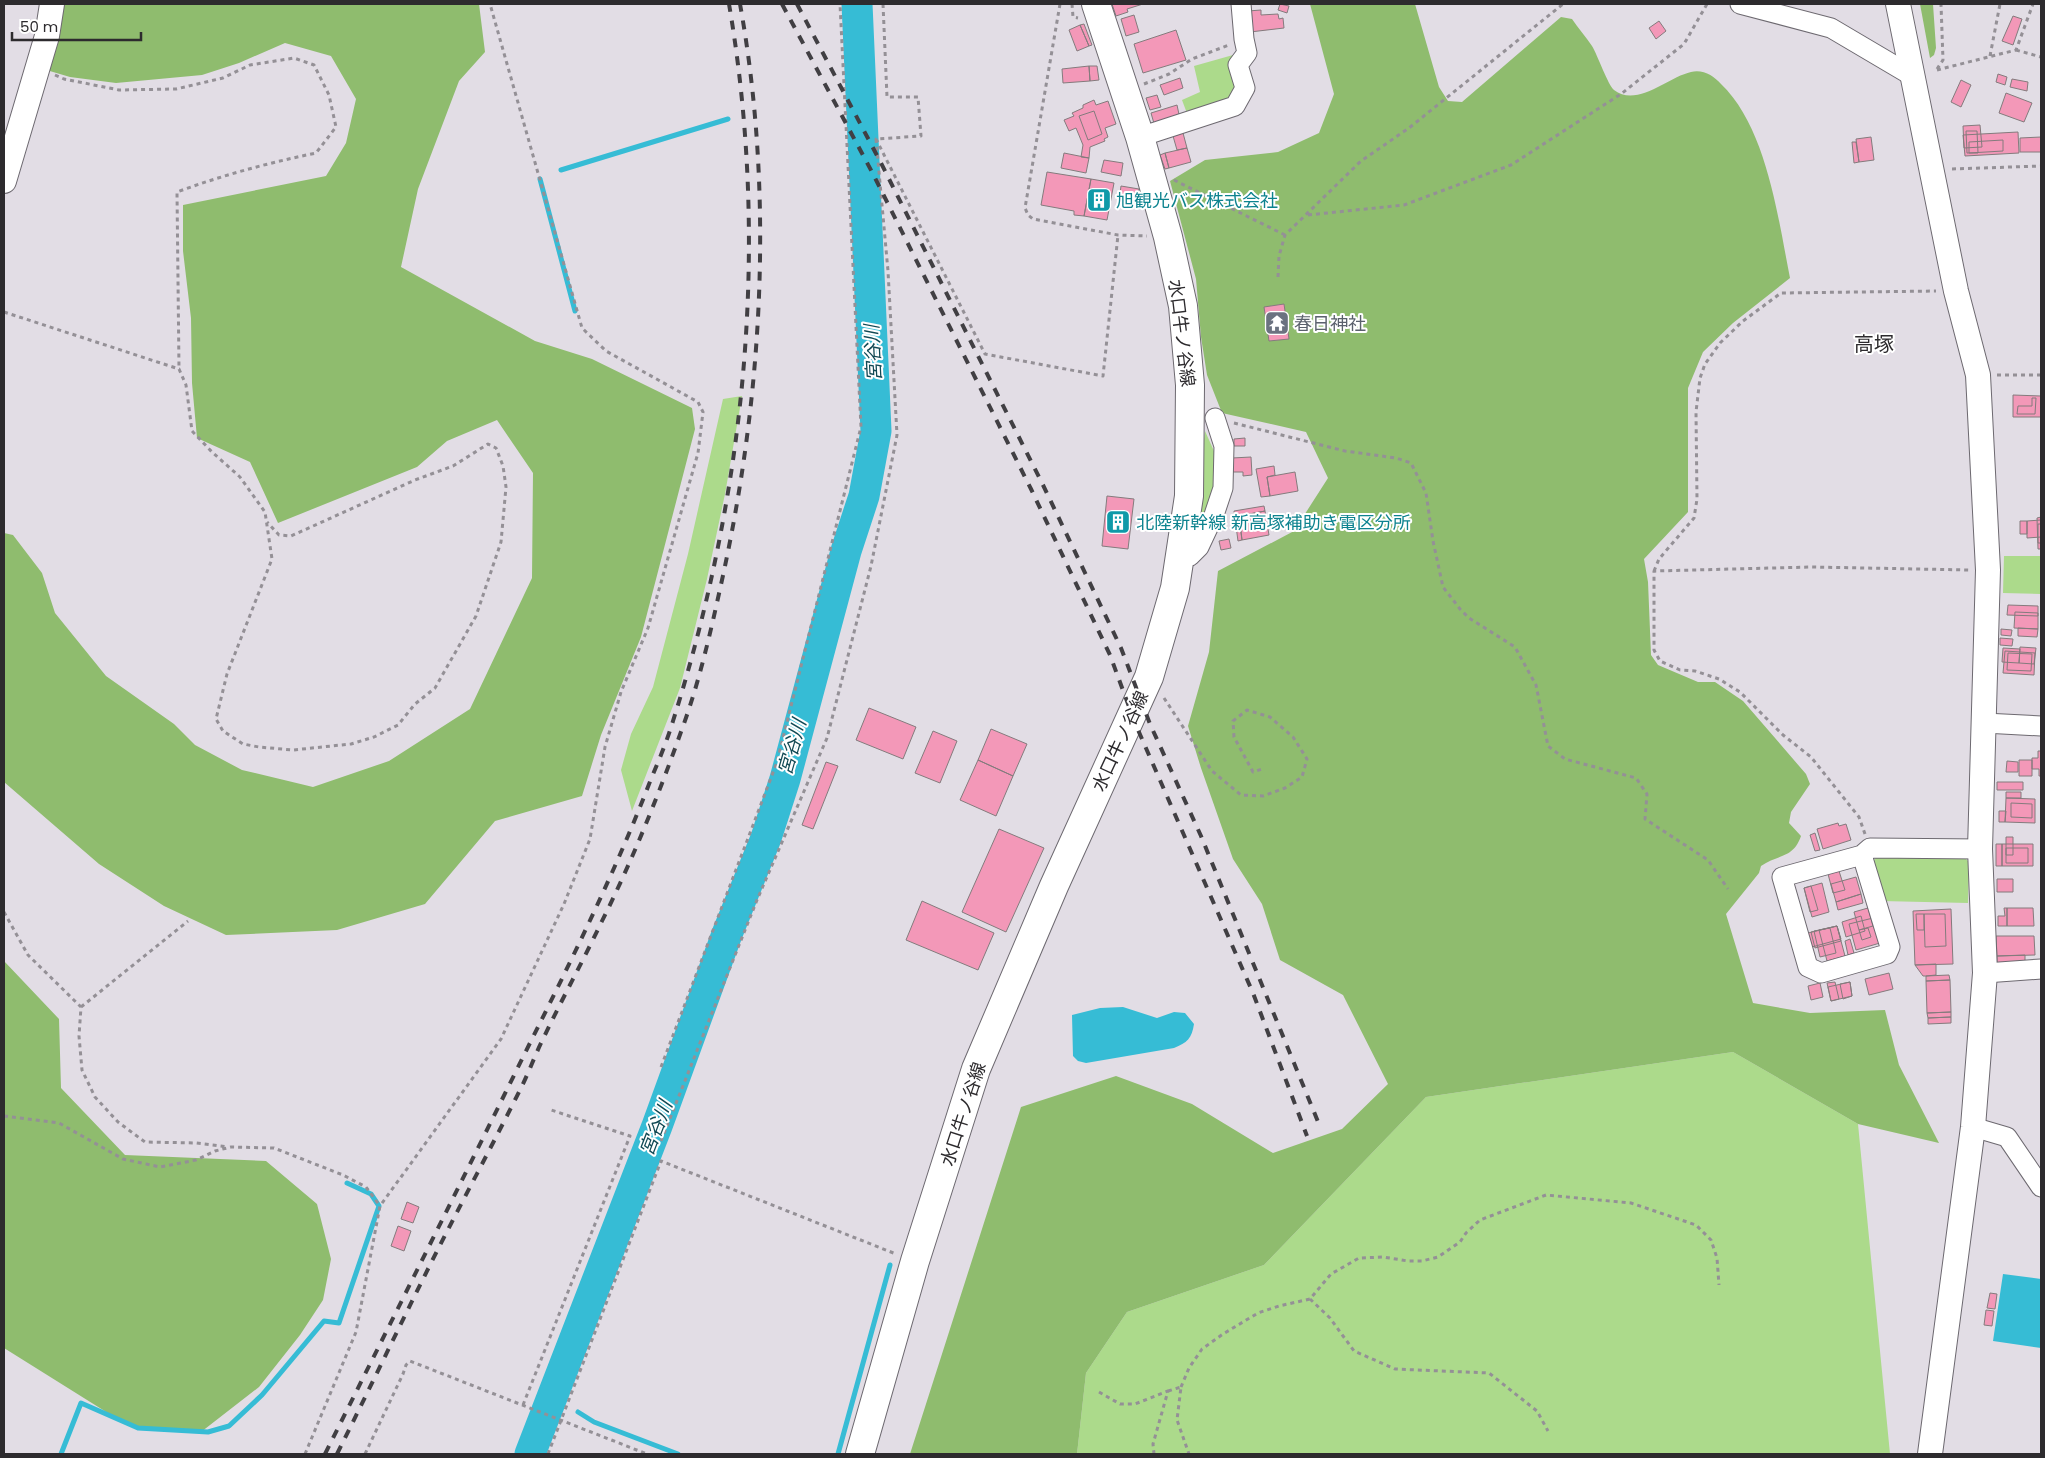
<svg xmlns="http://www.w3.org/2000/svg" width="2045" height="1458" font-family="Poppins,'Noto Sans JP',sans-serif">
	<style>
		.green { fill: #acda8b }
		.forest { fill: #8fbc6e }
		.water { fill: #36bcd5 }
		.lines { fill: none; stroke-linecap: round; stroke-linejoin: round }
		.stream { stroke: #36bcd5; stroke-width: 5 }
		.river { stroke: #36bcd5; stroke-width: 31 }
		.building { fill: #f398b8; stroke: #847b7d }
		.minor-casing { stroke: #6d6970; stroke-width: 21 }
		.tertiary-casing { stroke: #6d6970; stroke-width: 26 }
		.secondary-casing { stroke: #6d6970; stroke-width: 30 }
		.path { stroke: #949096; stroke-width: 3; stroke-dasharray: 4 4; stroke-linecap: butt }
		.minor { stroke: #fff; stroke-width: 19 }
		.tertiary { stroke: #fff; stroke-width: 24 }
		.secondary { stroke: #fff; stroke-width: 28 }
		.rail { stroke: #413f43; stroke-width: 4; stroke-dasharray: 9 9; stroke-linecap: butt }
		.labels { text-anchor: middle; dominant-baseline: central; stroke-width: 4; stroke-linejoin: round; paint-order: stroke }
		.culture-label { font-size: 18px; fill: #0d838f; stroke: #fff; text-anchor: start }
		.worship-label { font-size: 18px; fill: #5b616d; stroke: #fff; text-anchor: start }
		.street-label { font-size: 18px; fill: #2d2b2e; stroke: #fff }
		.water-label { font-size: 19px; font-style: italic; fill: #114954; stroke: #fff }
		.quarter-label { font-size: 20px; fill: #2d2b2e; stroke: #fff }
	</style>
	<rect width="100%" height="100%" fill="#e2dde5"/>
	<!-- green -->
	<path class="green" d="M1233,55L1240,89L1233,103L1188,116L1182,100L1200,92L1194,66Z
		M742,396L725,494L707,579L680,688L632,811L621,770L631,734L653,687L688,554L723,399Z
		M1205,431L1214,451L1216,466L1215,503L1192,538Z
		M2004,556H2041V594L2003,593Z
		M1879,854L1963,856L1969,862L1968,903L1881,901L1869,866Z
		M1733,1052L1858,1124L1890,1454H1077L1086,1373L1127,1312L1264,1265L1426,1097Z"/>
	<!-- forest -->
	<path class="forest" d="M57,4H479L485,52L459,81L418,189L401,267L535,341L592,359L692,408L695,429L641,637L601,735L582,796L495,821L425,904L337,930L226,935L164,906L99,864L4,782V533L13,535L42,573L55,613L106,676L174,724L195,745L242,770L313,787L389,761L470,709L532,578L533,473L497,420L447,441L417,467L278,523L250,462L197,438L192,383L191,318L183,251V205L326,176L346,143L356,99L331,56L285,43L239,63L202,75L116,83L70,77L43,69Z
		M1310,4H1415L1439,87L1448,101L1462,102L1561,17L1572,19C1578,28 1586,37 1592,46C1598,56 1608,85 1614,90C1637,108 1668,77 1691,72C1703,69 1714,76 1721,84C1767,128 1778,218 1790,278L1733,323L1703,352L1688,388V512L1644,559L1648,582L1651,655L1658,665L1698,682H1715L1743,701L1806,774L1810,784L1791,812L1789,823L1801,836C1793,859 1778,854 1761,866L1759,873L1726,914L1753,1003L1810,1013L1885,1010L1899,1065L1939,1143L1858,1124L1733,1052L1426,1097L1264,1265L1127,1312L1086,1373L1077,1454H910L1021,1107L1116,1076L1192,1104L1273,1153L1342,1129L1388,1084L1343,995L1280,960L1262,904L1233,859L1201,768L1188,726L1209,652L1218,571L1294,531L1328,478L1306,432L1222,413L1207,375L1201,337L1196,279L1170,181L1205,160L1278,152L1319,133L1334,94Z
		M1920,4H1933L1936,48L1934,55L1930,58Z
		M4,961L59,1019L61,1088L125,1155L266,1161L317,1204L331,1259L323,1300L300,1335L259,1387L201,1432L127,1425L4,1348Z"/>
	<!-- water -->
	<path class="water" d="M1123,1007L1157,1018L1174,1012L1185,1013L1194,1024C1192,1038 1187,1043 1174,1048L1086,1063L1078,1061L1073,1056L1072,1015L1100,1008Z
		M2003,1274L2041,1279V1348L1993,1341Z"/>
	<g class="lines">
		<!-- stream -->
		<path class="stream" d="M561,170L728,119
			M540,179L575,311
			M578,1412L594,1422L678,1454
			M61,1454L81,1403L138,1428L208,1432L229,1426L262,1395L324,1321L339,1323L379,1206L371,1194L347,1183
			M838,1454L890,1265"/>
		<!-- river -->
		<path class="river" d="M530,1454L657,1126L727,934L766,838L785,779L846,551L864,496L876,431L857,4"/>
	</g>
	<!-- building -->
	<path class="building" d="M1112,4H1143L1127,9L1128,12L1116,16Z
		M1280,4L1289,6L1287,13L1278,10Z
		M1261,10V15L1278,14L1279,19L1283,18L1284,28L1250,32L1248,11Z
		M1134,15L1139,32L1126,36L1121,19Z
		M2013,16L2022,19L2013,45L2002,41Z
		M1659,21L1666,31L1656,39L1649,28Z
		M1084,24L1092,45L1089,46L1080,25Z
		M1080,25L1089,46L1077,51L1069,30Z
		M1176,30L1186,60L1143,73L1134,44Z
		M1089,66L1090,81L1063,83L1062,69Z
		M1089,66H1097L1099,80L1090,81Z
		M1998,74L2007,77L2005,85L1996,82Z
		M1180,78L1183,88L1164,95L1160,85Z
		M2012,79L2028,82L2027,91L2010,87Z
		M1961,80L1971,85L1961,107L1951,102Z
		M2006,93L2032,103L2024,122L1999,113Z
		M1157,95L1161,107L1150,110L1146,98Z
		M1094,100L1096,105L1108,101L1116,124L1105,128L1108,137L1104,139L1105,141L1090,147L1089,158L1081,157L1083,145L1076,128L1069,131L1064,120L1074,116L1072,113L1083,108V105Z
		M1177,105L1180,119L1155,127L1151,113Z
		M1094,111L1102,134L1088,140L1079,116Z
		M1980,125L1982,147L1964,148L1963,126Z
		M1966,131H1977L1978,153H1967Z
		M2018,132L2019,153L1965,156L1963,135Z
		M1183,133L1187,148L1177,150L1173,136Z
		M1871,137L1874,160L1859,162L1856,139Z
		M2041,137V152H2020V138Z
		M2003,140V151L1969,153V142Z
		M1852,142H1856L1859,162L1854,163Z
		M1187,148L1191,162L1169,168L1165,153Z
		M1064,153L1089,158L1086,173L1061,168Z
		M1165,153L1169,168L1165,169L1160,155Z
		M1104,160L1123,163L1121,176L1101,172Z
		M1047,172L1091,179L1084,216L1074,215V211L1041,205Z
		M1091,179L1114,183L1107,220L1084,216Z
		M1121,186L1139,189L1136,203L1119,201Z
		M1284,304L1289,339L1269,341L1264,307Z
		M2013,395L2041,396V417H2013Z
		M2032,398H2036L2035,414H2017L2018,406H2032Z
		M1245,438V446H1234V439Z
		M1251,457L1252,475L1243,476V472H1233L1232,458Z
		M1274,466L1275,475L1267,477L1270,496L1261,497L1256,469Z
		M1295,472L1298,491L1270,496L1267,477Z
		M1107,496L1134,499L1128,549L1102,546Z
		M1264,506L1265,511L1239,516L1242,540L1238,541L1234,511Z
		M1265,511L1269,535L1242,540L1239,516Z
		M2041,517V549H2038L2037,518Z
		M2041,520V537L2027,538V521Z
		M2020,521H2027V534H2020Z
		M2038,524H2041V543H2038Z
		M1229,539L1231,548L1221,550L1219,541Z
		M2008,605L2038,606V616L2007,615Z
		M2015,612L2038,613V629L2014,628Z
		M2018,628L2038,629L2037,637L2018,636Z
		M2001,629L2012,630L2011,636L2001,635Z
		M2000,638L2013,639L2012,646L2000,645Z
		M2020,647L2036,648L2034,664L2019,663Z
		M2003,648L2020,649L2019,663L2002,662Z
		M2005,651L2035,653L2034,675L2003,673Z
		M2008,653L2032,654L2031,671L2007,670Z
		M869,708L916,727L903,759L856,740Z
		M991,729L1027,744L1013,776L978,760Z
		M933,731L957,741L940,783L915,773Z
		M2038,751H2041V776H2039V769H2032V758H2038Z
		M978,760L1013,776L996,816L960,800Z
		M2019,760H2032V776H2019Z
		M2007,761L2018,762V772H2006Z
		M826,762L838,766L813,829L802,825Z
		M1997,782H2023V790H1997Z
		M2006,792H2021V798H2006Z
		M2006,798L2035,799V823L2005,822Z
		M2011,803L2032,804V818L2011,817Z
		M1999,811H2006L2005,822H1999Z
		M1838,823L1839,826L1846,824L1851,840L1823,849L1817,829Z
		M999,829L1044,848L1006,932L962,912Z
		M1815,833L1820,850L1815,851L1810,835Z
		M2006,837H2013V855H2006Z
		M1996,844H2002V866H1996Z
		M2002,844H2033V866H2002Z
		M2006,848H2028V863H2006Z
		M1839,871L1845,890L1833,893L1828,874Z
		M1856,877L1861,894L1836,902L1831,884Z
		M1997,879H2013V892H1997Z
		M1822,883L1829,912L1812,917L1804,888Z
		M1811,886L1818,910L1810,912L1804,888Z
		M1861,894L1863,903L1838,910L1836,902Z
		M922,901L994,933L978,970L906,940Z
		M1868,908L1873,926L1859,930L1854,912Z
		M2004,908H2007V926H1998V916H2005Z
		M2007,908H2033L2034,926H2007Z
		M1951,909L1953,964L1915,965L1913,911Z
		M1916,914H1924V930H1917Z
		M1924,914H1945L1946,946L1925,947Z
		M1861,916L1865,931L1846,937L1842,922Z
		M1873,918L1880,943L1856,950L1849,924Z
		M1837,926L1841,939L1812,947L1808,933Z
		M1837,926L1845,956L1827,961L1819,930Z
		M1837,926L1841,941L1815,948L1811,932Z
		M1830,928L1836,953L1820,957L1814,931Z
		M1868,928L1871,937L1862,940L1859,930Z
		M1996,936H2034L2035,955L1997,956Z
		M1850,939L1854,953L1848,955L1845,941Z
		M2025,955V966L1997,967V956Z
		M1936,964V975L1926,976H1923L1915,965Z
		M1889,973L1893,989L1869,995L1865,979Z
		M1949,975L1950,980L1926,981V976Z
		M1950,980L1951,1012L1927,1013L1926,981Z
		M1835,982L1839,999L1831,1001L1827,983Z
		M1850,982L1852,996L1843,999L1840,984Z
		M1850,982L1852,996L1831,1001L1828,987Z
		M1820,983L1823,997L1811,1000L1808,986Z
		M1951,1012V1017L1928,1018L1927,1013Z
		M1951,1017V1023L1928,1024V1018Z
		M407,1202L419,1207L413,1223L401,1219Z
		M398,1226L411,1231L404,1251L391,1246Z
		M1990,1293L1997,1294L1995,1309L1987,1308Z
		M1986,1310L1994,1311L1992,1326L1984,1325Z"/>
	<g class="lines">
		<defs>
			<path id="minor" d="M1740,4L1831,28L1914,77
				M1140,137L1235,106L1245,88L1238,65L1247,53L1244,39L1241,4
				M1180,557L1190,556L1199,547L1214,515L1223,488L1224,446L1215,418
				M1984,723L2041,726
				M1862,855L1890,947L1887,954L1821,973L1808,967L1782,877L1862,855L1870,848L1980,849
				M1985,973L2041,969
				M1973,1127L2007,1137L2041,1187"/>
			<path id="tertiary" d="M1898,4L1956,291L1978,375L1988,570L1980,849L1985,973L1973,1127L1930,1454
				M4,181L47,36L52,4"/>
			<path id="secondary" d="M860,1454L915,1261L976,1069L1054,886L1149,677L1175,588L1189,496L1190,385L1183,306L1168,237L1140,137L1096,4"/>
		</defs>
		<!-- minor casing -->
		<use href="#minor" class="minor-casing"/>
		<!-- tertiary casing -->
		<use href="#tertiary" class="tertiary-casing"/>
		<!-- secondary casing -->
		<use href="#secondary" class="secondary-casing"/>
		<!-- path -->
		<path class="path" d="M883,4L887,97H918L921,136L876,139L985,354L1103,376L1118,235
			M1060,4L1025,208L1028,215L1033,219L1118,235L1147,236
			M1072,4L1073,17L1078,18
			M2016,50L2041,57
			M1990,56L2000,4
			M1937,69L1943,60L1941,4
			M1937,70L2016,50L2033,4
			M55,75L64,79L119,90L176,89L223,78L250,65L294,58L314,65L329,95L336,127L316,153C268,163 223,175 177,192L179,369
			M1144,84L1169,74L1192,59L1229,45
			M1952,169L2041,166
			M1174,180L1285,235
			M1308,215L1404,205L1511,165L1621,94L1684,44L1707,4
			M1278,277L1279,256L1285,235L1361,161L1409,128L1563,4
			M4,312L179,369L186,385L192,431L212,452L240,477L265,512L272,559L227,674L216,719L223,731L243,744L259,747L293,750L351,744L374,737L398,725L415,704L435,688L476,616L501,542L506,487L503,466L496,448L488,444L453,466L415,480L291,536L279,535L267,522
			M1997,375H2041
			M1234,423L1345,451L1396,458L1411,463L1426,493L1433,541L1443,587L1460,609L1469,618L1515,647L1536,685L1548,746L1565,759L1636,778L1647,794L1645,819L1708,860L1728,889
			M1654,571L1659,559L1694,518L1697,499L1696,412L1700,378L1705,364L1720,343L1743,321L1781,293L1936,291
			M1164,698L1212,771L1241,795L1263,796L1285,788L1302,777L1307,759L1293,737L1270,717L1247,710L1233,721L1234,737L1253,772L1262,769
			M1865,834L1859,817L1811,757L1783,735L1740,692L1719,679L1695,671L1680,670L1660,661L1654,650V571L1812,567L1970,570
			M4,912L28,955L81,1007L79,1036L82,1070L95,1097L118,1122L145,1142L196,1143L228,1147
			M81,1007L188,921
			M661,1067L777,762L861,427L840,4
			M4,1116L59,1123L123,1159L160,1167L196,1160L215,1151L231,1147L274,1148L343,1175L366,1187L380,1206
			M661,1141L757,900L827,738L871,566L897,435L888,271L876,139
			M1310,1299L1330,1318L1354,1351L1395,1369L1489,1373L1537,1411L1548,1431
			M1181,1387L1189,1368L1202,1349L1223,1334L1258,1313L1279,1306L1310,1299L1331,1274L1359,1258L1383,1257L1408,1261H1422L1438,1257L1460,1242L1466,1233L1480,1220L1546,1195L1631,1203L1696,1225L1711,1240L1717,1258L1719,1285
			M1168,1391L1181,1387L1177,1420L1189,1454
			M1099,1392L1120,1404H1135L1168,1391L1153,1444L1154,1454
			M523,1405L630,1136L548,1109
			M305,1454L356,1332L380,1206L501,1039L564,904L590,839L605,747L621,692L648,628L698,453L703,412L698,402L606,351L582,328L490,4
			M365,1454L403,1374L406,1365L410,1361L647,1454
			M548,1454L661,1161L896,1254"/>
		<!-- minor -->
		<use href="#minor" class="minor"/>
		<!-- tertiary -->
		<use href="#tertiary" class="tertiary"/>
		<!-- secondary -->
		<use href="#secondary" class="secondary"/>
		<!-- rail -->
		<path class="rail" d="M782,4L872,172L1031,489L1110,655L1135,723L1253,993L1307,1136
			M797,4L881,163L1043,485L1121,648L1150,724L1201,836L1321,1129
			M325,1454C392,1320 459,1187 525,1053C570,963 615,873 651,779C659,760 667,741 673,721C746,490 770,243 729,4
			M337,1454C368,1392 398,1329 429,1267C459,1207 491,1148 521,1088C529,1072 535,1055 543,1039C562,999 583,961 602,921C633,859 659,794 682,729C700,680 711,630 722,580C763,393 774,192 740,4"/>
	</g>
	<!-- icons -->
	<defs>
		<symbol id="building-square" viewBox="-11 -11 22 22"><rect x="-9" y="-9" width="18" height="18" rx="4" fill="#0f9aa8" stroke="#fff"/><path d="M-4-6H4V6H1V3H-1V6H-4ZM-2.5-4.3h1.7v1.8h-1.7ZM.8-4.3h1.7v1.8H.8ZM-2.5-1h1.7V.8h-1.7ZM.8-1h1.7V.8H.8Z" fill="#fff"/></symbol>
		<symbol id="temple-square" viewBox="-11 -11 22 22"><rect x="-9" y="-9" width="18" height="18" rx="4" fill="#6b7280" stroke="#fff"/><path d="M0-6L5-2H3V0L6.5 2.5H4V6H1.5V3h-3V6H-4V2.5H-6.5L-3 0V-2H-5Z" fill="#fff"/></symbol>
	</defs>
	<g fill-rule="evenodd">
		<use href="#building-square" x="1085" y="186" width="28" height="28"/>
		<use href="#temple-square" x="1263" y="309" width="28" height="28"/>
		<use href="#building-square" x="1104" y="508" width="28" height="28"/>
	</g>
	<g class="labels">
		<!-- culture labels -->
		<g class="culture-label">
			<text x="1116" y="200">旭観光バス株式会社</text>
			<text x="1136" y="522">北陸新幹線 新高塚補助き電区分所</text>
		</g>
		<!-- worship labels -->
		<g class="worship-label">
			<text x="1294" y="323">春日神社</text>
		</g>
		<!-- street labels -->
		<g class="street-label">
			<text transform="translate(1182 333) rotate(83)">水口牛ノ谷線</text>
			<text transform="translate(1120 741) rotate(-65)">水口牛ノ谷線</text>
			<text transform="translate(963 1114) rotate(-72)">水口牛ノ谷線</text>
		</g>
		<!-- water labels -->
		<g class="water-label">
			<text transform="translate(873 353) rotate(-93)">宮谷川</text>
			<text transform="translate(792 747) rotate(-74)">宮谷川</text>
			<text transform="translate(656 1128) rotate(-69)">宮谷川</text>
		</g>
		<!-- quarter labels -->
		<g class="quarter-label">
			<text x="1874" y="344">高塚</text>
		</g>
	</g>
	<!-- border -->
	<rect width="2045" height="1458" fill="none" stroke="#2d2b2e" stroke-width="10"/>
	<!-- scale -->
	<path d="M12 32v8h129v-8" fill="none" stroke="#2d2b2e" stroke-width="2.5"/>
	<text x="20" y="32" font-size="15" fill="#2d2b2e" stroke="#ffffff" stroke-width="4" paint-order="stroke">50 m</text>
</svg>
